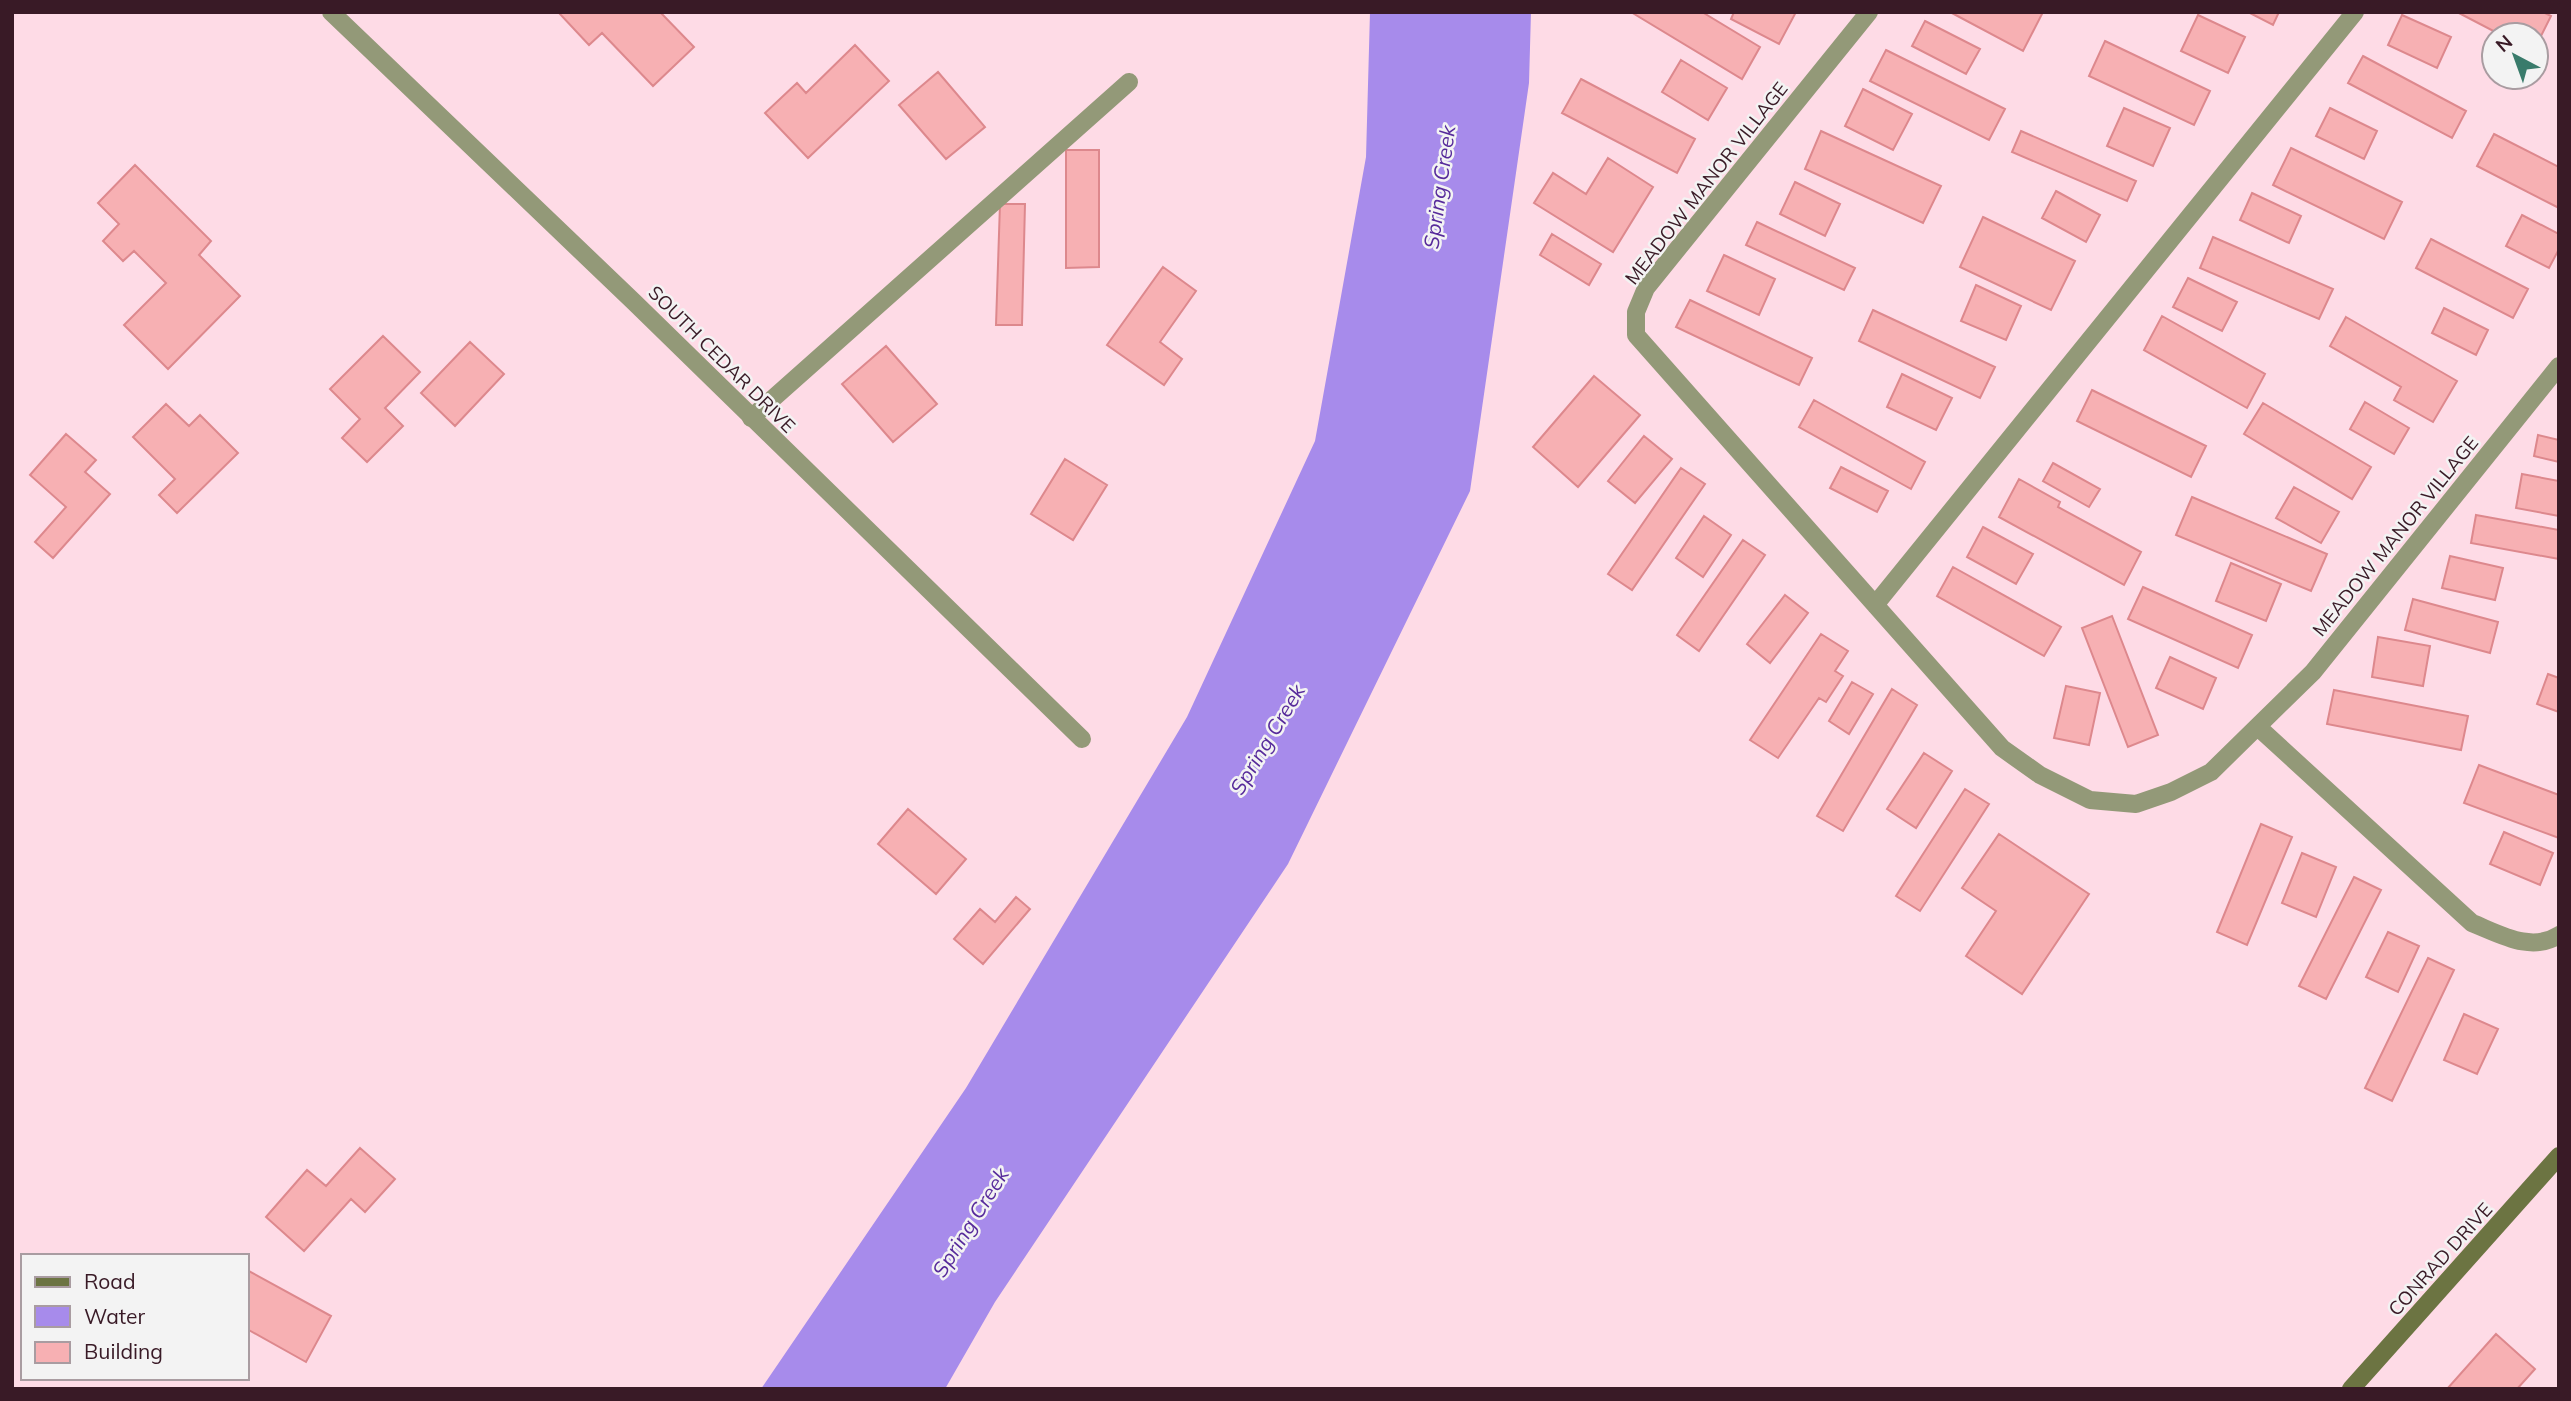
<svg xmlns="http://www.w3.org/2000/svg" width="2571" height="1401" font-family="Mulish,sans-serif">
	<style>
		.water { fill: #a78beb }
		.building { fill: #f7b0b3; stroke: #dd888d; stroke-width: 2 }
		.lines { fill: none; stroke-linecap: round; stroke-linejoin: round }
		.service { stroke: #939978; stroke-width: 18 }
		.minor { stroke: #939978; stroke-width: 18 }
		.secondary { stroke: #6c7442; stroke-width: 18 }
		.labels { text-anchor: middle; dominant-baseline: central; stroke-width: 5; stroke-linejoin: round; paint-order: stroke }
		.street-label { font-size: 19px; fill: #391a26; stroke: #f3f3f3 }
		.water-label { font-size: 21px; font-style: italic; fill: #572b9b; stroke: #f3f3f3 }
	</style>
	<rect width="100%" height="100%" fill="#fedbe6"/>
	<!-- water -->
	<path class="water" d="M1370,12H1531L1529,83L1470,491L1288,864L995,1302L945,1389H761L966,1088L1187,717L1315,441L1366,157Z"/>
	<!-- building -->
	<path class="building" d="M660,12L694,47L653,86L602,33L589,45L559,13Z
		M1631,12H1702L1760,47L1742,79Z
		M1734,12H1796L1779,44L1731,19Z
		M1950,12H2043L2023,51Z
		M2248,12H2279L2273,25Z
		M2457,12H2543L2551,16L2536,46V35H2501Z
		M2198,15L2245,37L2228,73L2181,51Z
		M2402,15L2451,37L2437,68L2388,45Z
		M1925,21L1980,49L1966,74L1912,46Z
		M2105,41L2210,91L2194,125L2089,76Z
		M855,45L889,81L808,158L765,113L797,83L806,93Z
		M1886,50L2005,109L1989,140L1870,81Z
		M2363,56L2466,111L2452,138L2348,83Z
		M1681,60L1727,88L1708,120L1662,92Z
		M938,72L985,127L946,159L899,105Z
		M1581,79L1695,139L1677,173L1562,113Z
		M1863,89L1912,114L1893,150L1845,126Z
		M2124,108L2170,128L2153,166L2107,146Z
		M2330,108L2377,131L2364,159L2316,136Z
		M1821,131L1941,186L1923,223L1805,169Z
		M2021,131L2136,181L2127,201L2012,152Z
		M2494,134L2559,167V208L2477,166Z
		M2291,148L2402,202L2384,239L2273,185Z
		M1066,150H1099V267L1066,268Z
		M1608,158L1653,187L1613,252L1534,203L1553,173L1586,194Z
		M135,165L211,241L199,255L240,296L168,369L124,325L166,283L134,251L123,261L103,241L119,224L98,203Z
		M1795,182L1840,204L1825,236L1780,214Z
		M2056,191L2100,215L2086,242L2042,218Z
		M2252,193L2301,216L2289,243L2240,220Z
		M1000,204H1025L1022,325H996Z
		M2522,215L2559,234V249L2549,268L2506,246Z
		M1983,217L2075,261L2051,310L1960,267Z
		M1757,222L1855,268L1844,290L1746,245Z
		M1552,234L1601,264L1589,285L1540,255Z
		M2213,237L2333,289L2319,319L2200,268Z
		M2431,239L2528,289L2513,318L2416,268Z
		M1724,255L1775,279L1759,315L1707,291Z
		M1163,267L1196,291L1160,342L1182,359L1164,385L1107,345Z
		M2188,278L2237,302L2222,331L2173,307Z
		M1976,285L2021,306L2006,340L1961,321Z
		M1690,300L1812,358L1799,385L1676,327Z
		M2444,308L2488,330L2476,355L2432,333Z
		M1873,310L1995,367L1980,398L1859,341Z
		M2162,316L2265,374L2247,408L2144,350Z
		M2346,317L2457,381L2433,422L2394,400L2401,387L2330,346Z
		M383,336L420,372L385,408L403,426L367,462L342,438L360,419L330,389Z
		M470,342L504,374L455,426L421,393Z
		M886,346L937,404L893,442L842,384Z
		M1902,374L1952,398L1936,430L1887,407Z
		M1594,376L1640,415L1578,487L1533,447Z
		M2092,390L2206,446L2191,477L2077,421Z
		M1814,400L1925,462L1911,489L1799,427Z
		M2365,402L2409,428L2394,454L2350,429Z
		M2263,403L2371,467L2352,499L2244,434Z
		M166,404L189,426L200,415L238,453L177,513L159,495L175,479L133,437Z
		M66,434L96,460L85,472L110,494L53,558L35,542L66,507L30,475Z
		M2538,435L2559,440V462L2534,456Z
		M1644,436L1672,459L1635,503L1608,481Z
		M1065,459L1107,485L1073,540L1031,514Z
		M2053,463L2100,489L2089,507L2043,481Z
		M1841,467L1888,491L1877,512L1830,488Z
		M1681,468L1705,484L1632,590L1608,574Z
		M2522,474L2559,481V516L2516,508Z
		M2019,479L2060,502L2058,507L2141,552L2124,585L1999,517Z
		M2294,487L2339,512L2321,543L2276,518Z
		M2192,497L2327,554L2311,591L2176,535Z
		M2476,515L2559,530V559L2471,543Z
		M1704,516L1731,535L1703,577L1676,558Z
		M1983,527L2033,554L2016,584L1967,557Z
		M1743,540L1765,555L1699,651L1677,635Z
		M2450,556L2503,568L2495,600L2442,588Z
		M2231,563L2281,584L2266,621L2216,601Z
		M1953,567L2061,627L2044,656L1937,596Z
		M2143,587L2252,635L2238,668L2128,619Z
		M1785,595L1808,613L1770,663L1747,644Z
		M2413,599L2498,622L2490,653L2405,630Z
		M2112,616L2158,735L2128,747L2082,628Z
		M1821,634L1848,651L1835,671L1843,676L1826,702L1819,698L1778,758L1750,740Z
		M2378,637L2430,646L2423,686L2372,677Z
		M2170,657L2216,678L2203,709L2156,688Z
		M2548,674L2559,678V712L2537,704Z
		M1852,682L1873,694L1849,734L1829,721Z
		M2066,686L2100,693L2089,745L2054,738Z
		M1892,689L1917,705L1843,831L1817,816Z
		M2334,690L2468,716L2461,750L2327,724Z
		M1924,753L1952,771L1916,828L1887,809Z
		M2479,765L2559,795V838L2464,803Z
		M1965,789L1989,804L1920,911L1896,896Z
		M908,809L966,859L936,894L878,844Z
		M2261,824L2292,837L2247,945L2217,932Z
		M2504,832L2553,853L2540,885L2490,864Z
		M1999,834L2089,894L2022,994L1966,956L1996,911L1962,888Z
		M2302,853L2336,867L2316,917L2282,903Z
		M2354,877L2381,890L2326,999L2299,986Z
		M1016,897L1030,909L983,964L954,939L980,909L995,922Z
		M2388,932L2419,946L2398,992L2366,977Z
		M2428,958L2454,970L2392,1101L2365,1088Z
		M2464,1014L2498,1029L2477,1074L2444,1060Z
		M360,1148L395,1179L365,1212L351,1199L304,1251L266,1217L307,1170L326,1186Z
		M247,1270L331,1316L306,1362L247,1329Z
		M2496,1334L2535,1369L2517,1389H2447Z"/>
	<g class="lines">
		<!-- service -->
		<path class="service" d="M751,418L1129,82"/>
		<!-- minor -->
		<path class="minor" d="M331,12L634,302L1082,739
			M1869,12L1646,288L1636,312V335L2002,748L2040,775L2090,800L2136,804L2171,792L2211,772L2313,672L2559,366
			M1875,605L2355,12
			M2259,728L2472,923C2500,934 2531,953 2559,935"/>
		<!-- secondary -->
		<path class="secondary" d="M2351,1389L2559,1156"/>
	</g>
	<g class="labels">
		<!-- street labels -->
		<g class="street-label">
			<text transform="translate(1706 183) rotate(-52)">MEADOW MANOR VILLAGE</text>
			<text transform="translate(722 359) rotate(45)">SOUTH CEDAR DRIVE</text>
			<text transform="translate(2395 536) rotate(-51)">MEADOW MANOR VILLAGE</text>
			<text transform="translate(2440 1259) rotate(-48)">CONRAD DRIVE</text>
		</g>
		<!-- water labels -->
		<g class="water-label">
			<text transform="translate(1439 187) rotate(-82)">Spring Creek</text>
			<text transform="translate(1267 739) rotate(-59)">Spring Creek</text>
			<text transform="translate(970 1222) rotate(-58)">Spring Creek</text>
		</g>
	</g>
	<!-- border -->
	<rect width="2571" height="1401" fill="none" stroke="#391a26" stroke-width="28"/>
	<!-- legend -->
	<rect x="21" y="1254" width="228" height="126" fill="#f3f3f3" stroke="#a99ca1" stroke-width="2"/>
	<rect x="35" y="1277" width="35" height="10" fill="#6c7442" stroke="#a99ca1" stroke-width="2"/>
	<text x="84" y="1289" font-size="21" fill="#391a26">Road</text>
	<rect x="35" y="1306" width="35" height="21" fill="#a78beb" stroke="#a99ca1" stroke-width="2"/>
	<text x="84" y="1324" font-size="21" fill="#391a26">Water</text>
	<rect x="35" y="1342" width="35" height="21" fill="#f7b0b3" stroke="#a99ca1" stroke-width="2"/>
	<text x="84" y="1359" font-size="21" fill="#391a26">Building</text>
	<!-- north arrow -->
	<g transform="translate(2515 56) rotate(319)"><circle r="33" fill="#f3f3f3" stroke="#a99ca1" stroke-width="2"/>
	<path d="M0-5L12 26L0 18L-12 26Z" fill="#397b6b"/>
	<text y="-10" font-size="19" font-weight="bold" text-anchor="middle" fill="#391a26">N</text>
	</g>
</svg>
